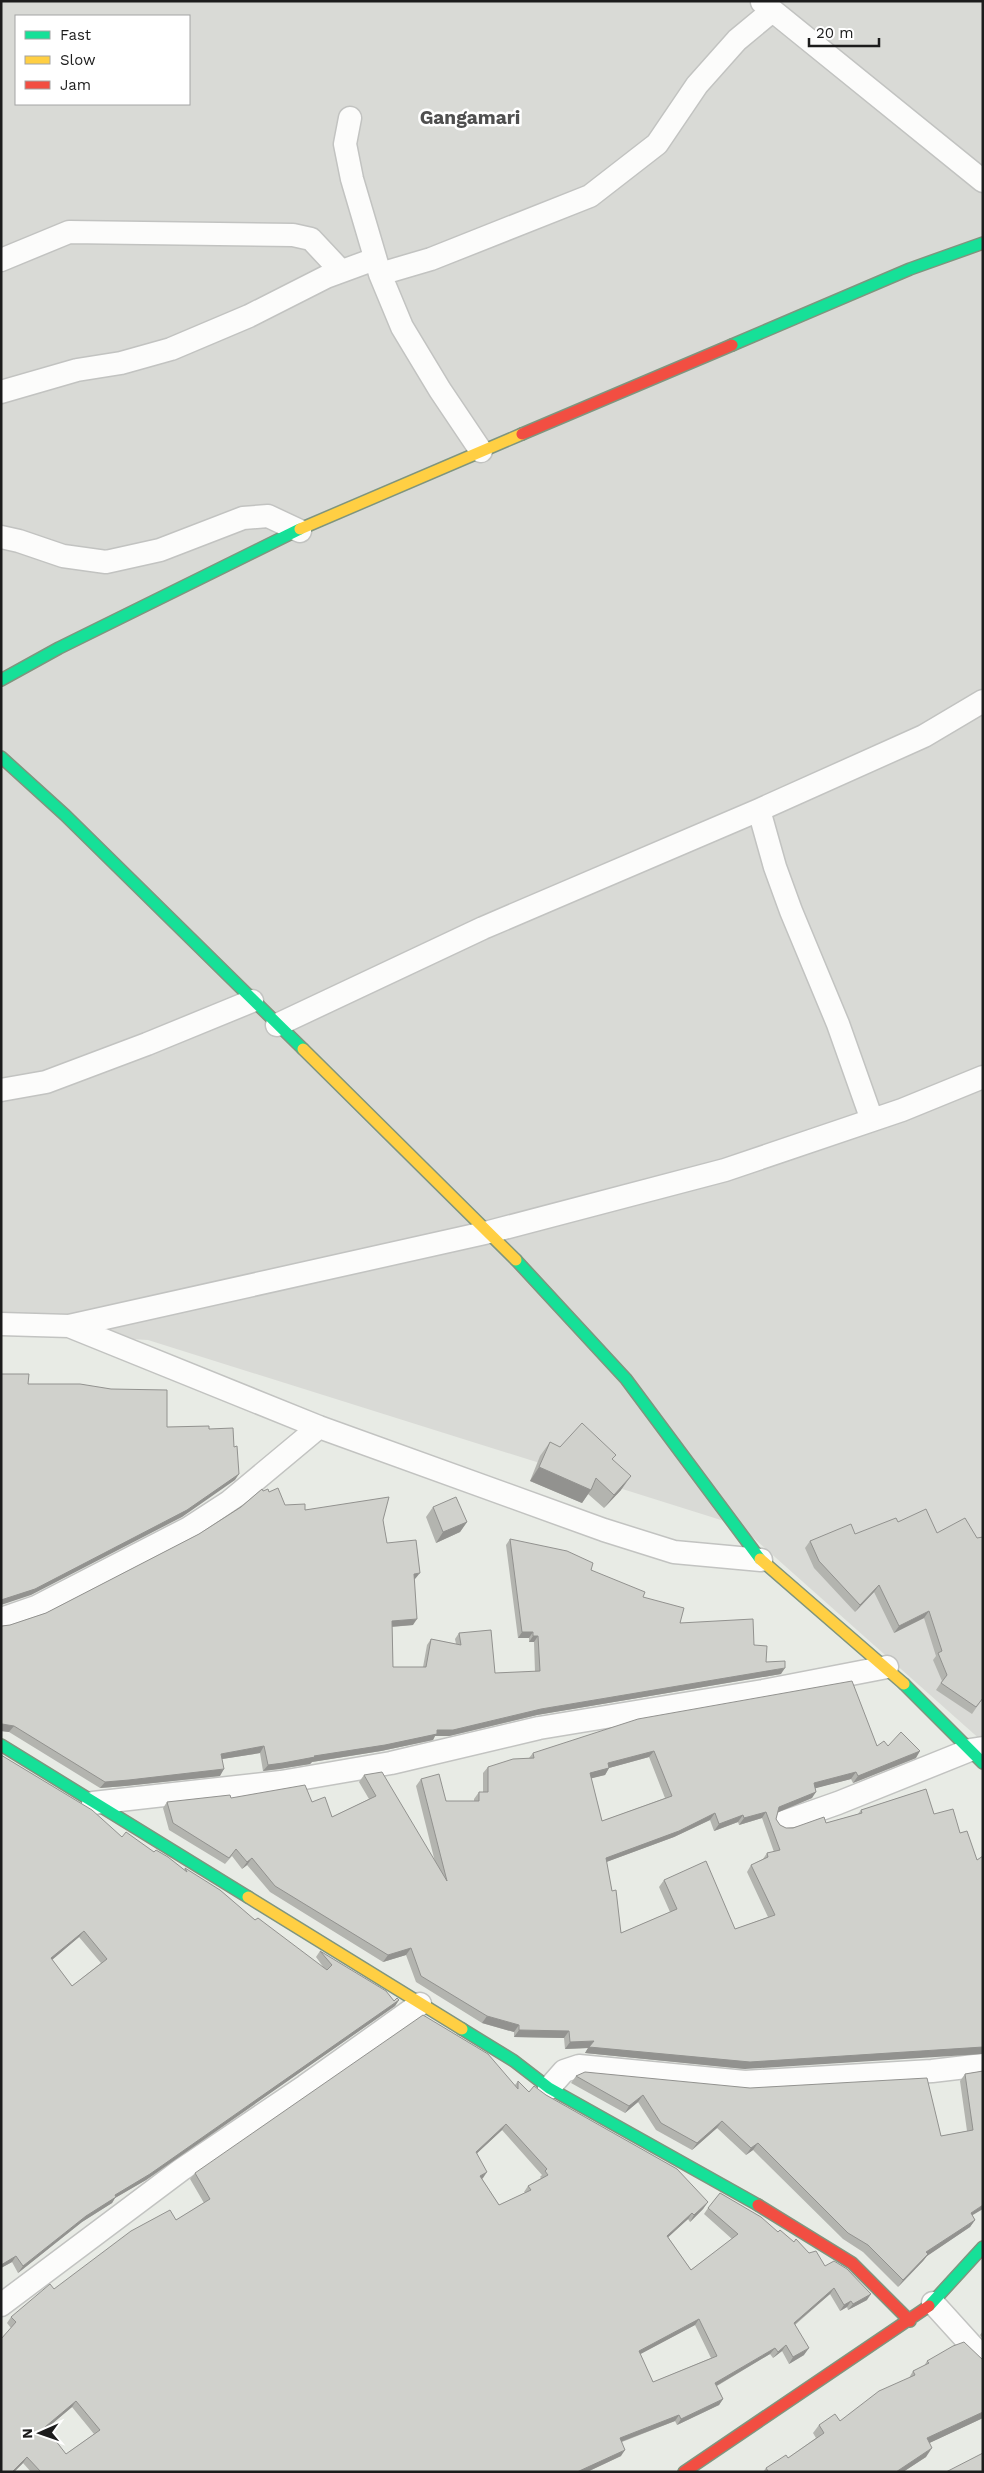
<svg xmlns="http://www.w3.org/2000/svg" width="984" height="2473" font-family="'Work Sans',sans-serif">
	<style>
		.residential { fill: #d9dad6; fill-rule: evenodd }
		.lines { fill: none; stroke-linecap: round; stroke-linejoin: round }
		.street-casing { stroke: #c2c3c1; stroke-width: 25 }
		.fast-casing { stroke: #7f957e; stroke-width: 14 }
		.slow-casing { stroke: #7f957e; stroke-width: 14 }
		.jam-casing { stroke: #7f957e; stroke-width: 14 }
		.street { stroke: #fcfcfb; stroke-width: 22 }
		.fast { stroke: #16e098; stroke-width: 11 }
		.slow { stroke: #ffcf43; stroke-width: 11 }
		.jam { stroke: #f24e42; stroke-width: 11 }
		.wall { fill: #b3b4af; fill-rule: evenodd }
		.shaded-wall { fill: #92928f }
		.building { fill: #d0d1cc; stroke: #92928f; fill-rule: evenodd }
		.labels { text-anchor: middle; dominant-baseline: central; stroke-width: 5; stroke-linejoin: round; paint-order: stroke }
		.district-label { font-size: 19px; font-weight: bold; fill: #4f4f4f; stroke: #fff }
	</style>
	<rect width="100%" height="100%" fill="#e8ebe5"/>
	<!-- residential -->
	<path class="residential" d="M1,1H983V1742L740,1526L148,1340L1,1331ZM16,16H189V104H16Z"/>
	<g class="lines">
		<defs>
			<path id="street" d="M762,2L983,181
				M350,118L345,144L352,179L380,274L402,327L440,390L481,451
				M1,260L69,232L293,235L311,239L341,271
				M380,274L431,259L590,196L657,144L697,85L737,40L772,11
				M1,392L77,370L121,363L171,349L249,316L326,277L375,259
				M1,537L19,541L63,556L106,562L160,550L243,518L268,516L300,531
				M759,810L775,867L791,911L838,1024L872,1120
				M277,1025L483,928L759,810L924,736L983,701
				M1,1090L46,1082L147,1044L252,1001
				M1,1324L69,1326L489,1232L725,1170L902,1110L983,1077
				M69,1326L319,1427L604,1530L674,1552L761,1560
				M1,1619L36,1607L189,1528L229,1502L319,1427
				M93,1803L281,1782L391,1763L539,1728L763,1691L887,1667
				M784,1822L838,1803L970,1750L983,1748
				M549,2088L564,2071L579,2066L745,2082L932,2071L983,2065
				M933,2303L983,2358
				M1,2305L181,2170L305,2086L420,2004"/>
			<path id="fast" d="M732,345L910,269L983,243
				M1,680L59,648L300,529
				M1,757L65,815L303,1049
				M516,1260L626,1379L760,1559
				M904,1684L983,1763
				M1,1745L248,1897
				M462,2029L514,2061L549,2088L758,2205
				M929,2306L983,2247"/>
			<path id="slow" d="M300,529L522,434
				M303,1049L516,1260
				M760,1559L904,1684
				M248,1897L462,2029"/>
			<path id="jam" d="M522,434L732,345
				M758,2205L852,2263L910,2321
				M684,2472L929,2306"/>
		</defs>
		<!-- street casing -->
		<use href="#street" class="street-casing"/>
		<!-- fast casing -->
		<use href="#fast" class="fast-casing"/>
		<!-- slow casing -->
		<use href="#slow" class="slow-casing"/>
		<!-- jam casing -->
		<use href="#jam" class="jam-casing"/>
		<!-- street -->
		<use href="#street" class="street"/>
		<!-- fast -->
		<use href="#fast" class="fast"/>
		<!-- slow -->
		<use href="#slow" class="slow"/>
		<!-- jam -->
		<use href="#jam" class="jam"/>
	</g>
	<!-- wall -->
	<path class="wall" d="M550,1442L560,1447L613,1460L621,1490L604,1508L588,1494L582,1503L530,1481L540,1456Z
		M263,1491L269,1492L285,1505L305,1510L383,1520L387,1543L415,1579H414L413,1625L392,1627L393,1667H423L427,1645L431,1639L456,1644L455,1639L459,1633L495,1673L535,1672L534,1642H529V1638H518L506,1545L510,1539L591,1570L643,1597L680,1623L754,1645L766,1662L781,1674L537,1715L449,1736H435L433,1740L381,1751L312,1762L310,1764L279,1769L263,1771L260,1753L222,1759L220,1776L125,1786L100,1788L9,1732L1,1731V1625L2,1626L10,1625L46,1613L199,1534Z
		M433,1507L467,1522L460,1532L436,1543L426,1517Z
		M898,1522L983,1698L972,1714L936,1690L942,1681L933,1660L936,1656L924,1618L894,1633L874,1592L855,1612L814,1568L805,1548L810,1541L855,1534Z
		M877,1746H888L916,1758L853,1783L851,1779L815,1788L812,1798L778,1812L776,1819L780,1825L786,1828L826,1823L858,1814L861,1810L926,1789L745,2069L585,2053L588,2048L565,2049L564,2038L514,2037V2032L482,2023L416,1982L406,1955L383,1962L270,1892L247,1865L242,1869L232,1856L225,1864L169,1830L163,1808L167,1802L231,1798L312,1802L332,1817L369,1799L359,1782L364,1775L435,1862L416,1786L421,1779L446,1801H474V1799L479,1792H483V1773L488,1767L529,1758L533,1753ZM649,1757L665,1798L602,1821L591,1778L605,1775L609,1768ZM762,1818L774,1852L767,1853L763,1859L751,1865L747,1872L768,1917L735,1929L664,1880L659,1887L670,1912L621,1933L606,1862L674,1837L710,1820L714,1831L738,1822L739,1825Z
		M1,1755L122,1837L154,1852L184,1870L185,1868L255,1920L324,1968L316,1957L320,1951L394,2001L399,2000L395,2006L146,2180L115,2198L112,2203L82,2222L18,2273L12,2262L1,2268ZM79,1937L101,1963L72,1986L52,1960Z
		M983,2071L972,2215L975,2220L970,2227L927,2256L923,2261L898,2287L863,2252L843,2239L753,2150L746,2155L717,2128L692,2150L656,2130L638,2102L625,2113L571,2083L576,2076L941,2136L967,2131L960,2081L965,2074Z
		M518,2081L529,2092L546,2095L708,2202L703,2209L690,2222L688,2219L668,2237L691,2270L732,2239L704,2214L708,2208L778,2232L794,2242L809,2253L867,2300L848,2310L847,2307L840,2311L830,2294L795,2325L804,2355L789,2364L782,2351L773,2358L770,2354L717,2386L723,2399L719,2405L677,2425L675,2421L622,2442L621,2456L587,2472H31L23,2463L14,2472H1L11,2328L7,2323L11,2317L54,2289L176,2220L204,2203L190,2179L195,2173L515,2085ZM502,2130L542,2175L540,2177L541,2178L528,2186L524,2192L525,2193L499,2205L482,2179L483,2178L477,2153ZM695,2325L711,2358L653,2382L640,2354ZM72,2407L94,2434L66,2454L46,2429Z
		M983,2331V2339L980,2335Z
		M927,2361L983,2418L929,2443L926,2457L903,2472H763L766,2468L788,2458L816,2438L813,2433L819,2425L840,2421L909,2378L913,2371L924,2366Z"/>
	<!-- shaded-wall -->
	<path class="shaded-wall" d="M539,1467L591,1490L582,1503L530,1481Z
		M239,1474L235,1480L182,1517L31,1595L1,1605V1600Z
		M631,1476L621,1490L604,1508L614,1495Z
		M467,1522L460,1532L436,1543L443,1532Z
		M420,1573L415,1579L409,1580L414,1574Z
		M879,1585L874,1592L855,1612L860,1605Z
		M929,1611L924,1618L894,1633L899,1626Z
		M417,1619L413,1625L388,1627L392,1621Z
		M522,1632H533L529,1638H518Z
		M533,1636H538L534,1642H529Z
		M785,1668L781,1674L537,1715L449,1736H435L433,1740L381,1751L312,1762L310,1764L279,1769L263,1771L268,1765L541,1709Z
		M2,1724L14,1726L9,1732L1,1731V1726Z
		M264,1746L260,1753L216,1760L221,1754Z
		M654,1751L649,1757L609,1768L605,1775L585,1780L590,1773L608,1763Z
		M920,1751L916,1758L853,1783L858,1776Z
		M224,1769L220,1776L125,1786L100,1788L105,1782Z
		M856,1772L851,1779L809,1790L814,1783Z
		M816,1792L812,1798L774,1814L779,1807Z
		M766,1812L762,1818L739,1825L744,1818Z
		M715,1813L710,1820L674,1837L601,1864L606,1858Z
		M743,1815L738,1822L714,1831L719,1824Z
		M252,1858L247,1865L242,1869L247,1862Z
		M84,1931L79,1937L47,1964L51,1958Z
		M411,1948L406,1955L383,1962L388,1955Z
		M399,2000L395,2006L146,2180L115,2198L112,2203L82,2222L18,2273L23,2266L86,2216L115,2195Z
		M487,2016L519,2025L514,2032L482,2023Z
		M519,2030L569,2031L564,2038L514,2037Z
		M594,2041L983,2047V2054L745,2069L585,2053L588,2048L565,2049L570,2042Z
		M643,2095L638,2102L625,2113L629,2106Z
		M722,2121L717,2128L692,2150L697,2143Z
		M506,2124L502,2130L472,2158L476,2152Z
		M758,2143L753,2150L746,2155L751,2148Z
		M487,2172L483,2178L476,2182L480,2176Z
		M708,2202L703,2209L690,2222L694,2215Z
		M983,2205V2209L966,2219L971,2213Z
		M692,2213L688,2219L663,2242L667,2236Z
		M975,2220L970,2227L927,2256L923,2261L898,2287L903,2280L926,2252Z
		M16,2256L12,2262L1,2268V2265Z
		M834,2288L830,2294L789,2329L794,2323Z
		M871,2294L867,2300L848,2310L853,2304Z
		M851,2301L847,2307L840,2311L844,2305Z
		M699,2319L695,2325L635,2357L639,2351Z
		M786,2345L782,2351L773,2358L778,2352Z
		M775,2348L770,2354L711,2389L715,2383Z
		M809,2348L804,2355L789,2364L793,2357Z
		M723,2399L719,2405L677,2425L681,2419Z
		M76,2401L72,2407L41,2433L45,2427Z
		M983,2412V2418L921,2447L927,2438Z
		M679,2415L675,2421L615,2444L620,2438Z
		M932,2448L926,2457L903,2472H896Z
		M625,2450L621,2456L587,2472H577Z
		M27,2457L23,2463L14,2472H12Z"/>
	<!-- building -->
	<path class="building" d="M1,1374H29L28,1384H80L111,1389L167,1390V1427L209,1426V1429L233,1428L234,1447L237,1446L239,1474L187,1510L35,1589L1,1600Z
		M582,1423L616,1455L612,1459L631,1476L614,1495L596,1478L591,1490L539,1467L550,1442L560,1447Z
		M278,1488L285,1505L305,1504V1510L389,1497L383,1520L387,1543L416,1540L420,1573L414,1574L417,1619L392,1621L393,1667H426L431,1639L461,1645L459,1633L491,1630L495,1673L540,1671L538,1636H533V1632H522L510,1539L567,1551L593,1563L591,1570L645,1592L643,1597L684,1608L680,1623L753,1619L754,1645L767,1646L766,1662L785,1661V1668L541,1709L453,1730H437V1734L385,1745L314,1756L315,1757L283,1763L268,1765L264,1746L221,1754L224,1769L129,1780L105,1782L14,1726L2,1724L1,1723V1625L2,1626L10,1625L46,1613L199,1534L241,1507L262,1489L263,1491L268,1489L269,1492Z
		M456,1497L467,1522L443,1532L433,1507Z
		M926,1509L937,1533L965,1518L977,1538L983,1537V1698L976,1707L941,1683L947,1675L938,1653L942,1651L929,1611L899,1626L879,1585L860,1605L819,1561L810,1541L851,1524L855,1534L896,1518L898,1522Z
		M852,1681L877,1746L884,1741L888,1746L901,1732L920,1751L858,1776L856,1772L814,1783L816,1792L779,1807L776,1819L780,1825L786,1828H793L824,1817L826,1823L862,1813L861,1810L926,1789L934,1814L953,1809L960,1833L967,1831L977,1860L983,1856V2047L750,2062L589,2047L594,2041L570,2042L569,2031L519,2030V2025L487,2016L421,1976L411,1948L388,1955L275,1886L252,1858L247,1862L236,1849L229,1858L173,1823L167,1802L230,1795L231,1798L305,1785L312,1802L325,1797L332,1817L376,1796L364,1775L382,1772L447,1881L421,1779L439,1774L446,1801H479V1792H488V1767L513,1759L534,1758L533,1753L638,1719ZM654,1751L672,1796L602,1821L590,1773L609,1768L608,1763ZM766,1812L780,1850L767,1853L768,1857L751,1865L775,1915L735,1929L706,1861L664,1880L677,1909L621,1933L616,1890L612,1891L606,1858L679,1831L715,1813L719,1824L743,1815L744,1818Z
		M1,1755L92,1810L122,1837L126,1832L154,1852L156,1850L168,1857L187,1872L185,1868L220,1890L255,1920L258,1918L327,1970L332,1965L320,1951L386,1991L394,2001L397,1998L399,2000L150,2174L115,2195L116,2197L86,2216L23,2266L16,2256L1,2265ZM84,1931L107,1959L72,1986L51,1958Z
		M423,2015L488,2054L518,2089V2081L529,2092L534,2086L546,2095L677,2169L708,2202L694,2215L692,2213L667,2236L691,2270L738,2234L708,2208L720,2193L761,2217L778,2232L780,2230L794,2242L796,2239L809,2253L816,2251L825,2266L834,2261L847,2269L871,2294L853,2304L851,2301L844,2305L834,2288L794,2323L809,2348L793,2357L786,2345L778,2352L775,2348L715,2383L723,2399L681,2419L679,2415L620,2438L625,2450L577,2472H41L27,2457L12,2472H1V2339L16,2322L11,2317L50,2284L54,2289L131,2231L170,2210L176,2220L210,2199L195,2173ZM506,2124L547,2169L545,2171L548,2175L528,2186L531,2190L499,2205L480,2176L487,2172L476,2152ZM699,2319L717,2356L653,2382L639,2351ZM76,2401L100,2430L66,2454L45,2427Z
		M983,2071V2205L971,2213L975,2220L926,2252L928,2254L903,2280L868,2245L848,2233L758,2143L751,2148L722,2121L697,2143L661,2123L643,2095L629,2106L576,2076L585,2072L750,2088L927,2078L941,2136L973,2130L965,2074Z
		M964,2342L983,2360V2412L927,2438L932,2448L896,2472H766L768,2471L766,2468L786,2455L788,2458L824,2433L819,2425L835,2414L840,2421L879,2391L915,2375L913,2371L929,2363L927,2361L953,2346Z
		M983,2453V2472H946Z"/>
	<g class="labels">
		<!-- district labels -->
		<g class="district-label">
			<text x="470" y="117">Gangamari</text>
		</g>
	</g>
	<!-- border -->
	<rect width="984" height="2473" fill="none" stroke="#1c1c1c" stroke-width="5"/>
	<!-- legend -->
	<rect x="15" y="15" width="175" height="90" fill="#ffffff" stroke="#a4a4a4"/>
	<rect x="25" y="31" width="25" height="8" fill="#16e098" stroke="#a4a4a4"/>
	<text x="60" y="40" font-size="15" fill="#1c1c1c">Fast</text>
	<rect x="25" y="56" width="25" height="8" fill="#ffcf43" stroke="#a4a4a4"/>
	<text x="60" y="65" font-size="15" fill="#1c1c1c">Slow</text>
	<rect x="25" y="81" width="25" height="8" fill="#f24e42" stroke="#a4a4a4"/>
	<text x="60" y="90" font-size="15" fill="#1c1c1c">Jam</text>
	<!-- north arrow -->
	<g transform="translate(40 2433) rotate(268)" stroke="#ffffff" stroke-width="4" paint-order="stroke">
	<path d="M0-4L9 19L0 12L-9 19Z" fill="#1c1c1c"/>
	<text y="-8" font-size="14" font-weight="bold" text-anchor="middle" fill="#1c1c1c">N</text>
	</g>
	<!-- scale -->
	<path d="M809 38v8h70v-8" fill="none" stroke="#1c1c1c" stroke-width="2.5"/>
	<text x="816" y="38" font-size="15" fill="#1c1c1c" stroke="#ffffff" stroke-width="4" paint-order="stroke">20 m</text>
</svg>
